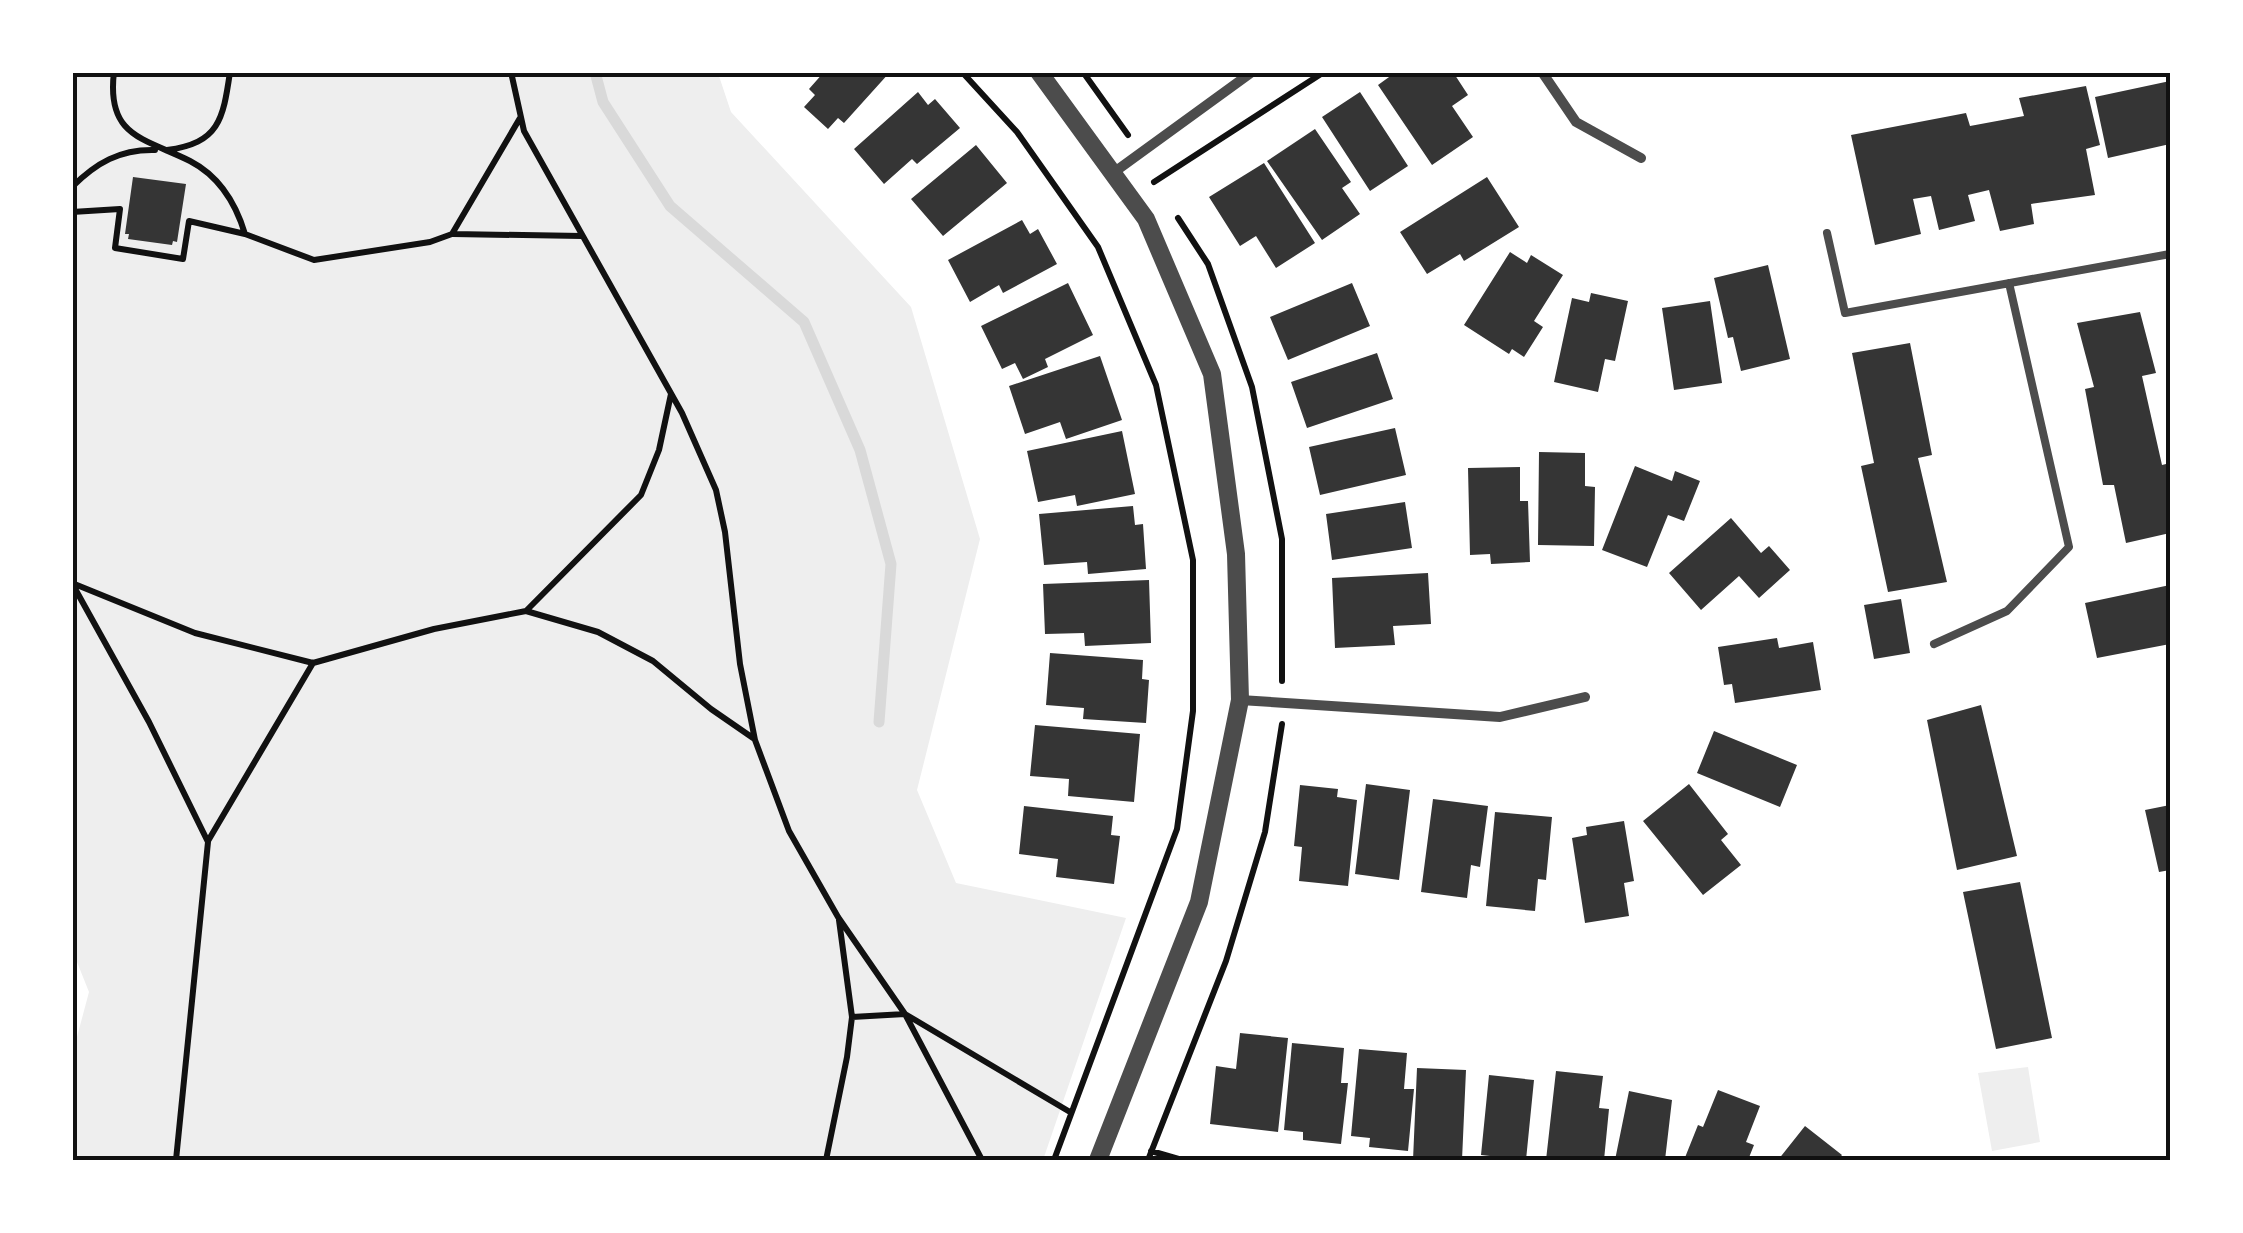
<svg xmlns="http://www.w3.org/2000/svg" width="2243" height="1233" font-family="'DM Sans',sans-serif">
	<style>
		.green { fill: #eee }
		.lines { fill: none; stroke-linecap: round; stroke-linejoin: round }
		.stream { stroke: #d9d9d9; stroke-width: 11 }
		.building { fill: #353535 }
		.path { stroke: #111; stroke-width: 6 }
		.service { stroke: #4c4c4c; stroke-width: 8 }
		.minor { stroke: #4c4c4c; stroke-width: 10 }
		.tertiary { stroke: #4c4c4c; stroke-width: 18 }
		.neatline { fill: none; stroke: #111; stroke-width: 4 }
	</style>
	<rect width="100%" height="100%" fill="#fff"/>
	<!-- green -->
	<path class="green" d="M73,73H718L731,112L911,307L980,539L917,790L956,883L1126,918L1043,1160H73V1052L89,992L73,952Z
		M2028,1067L2040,1142L1992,1151L1978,1073Z"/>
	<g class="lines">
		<!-- stream -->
		<path class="stream" d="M595,72L603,102L670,206L804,322L860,450L891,564L879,722"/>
	</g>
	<!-- building -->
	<path class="building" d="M824,72H890L844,123L838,118L828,129L804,107L815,95L809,89Z
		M1396,72H1453L1468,95L1452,106L1473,137L1432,165L1378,85Z
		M2170,81V144L2108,158L2095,97Z
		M2086,86L2100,145L2086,149L2095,195L2031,204L2034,224L2000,231L1989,190L1968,195L1975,221L1939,230L1931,196L1913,199L1921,234L1875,245L1851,135L1966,113L1970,126L2024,116L2019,98Z
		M918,92L928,105L935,99L960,128L917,164L912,159L884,184L854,149Z
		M1360,92L1408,166L1370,191L1322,117Z
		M1315,129L1351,182L1342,188L1360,214L1322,240L1267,161Z
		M976,145L1007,183L943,236L911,199Z
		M1264,163L1315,243L1276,268L1256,236L1240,246L1209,197Z
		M133,177L186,184L177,242L173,241L172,245L128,239L129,234H125Z
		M1487,177L1519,227L1464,261L1460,254L1427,274L1400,232Z
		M1022,220L1030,234L1038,229L1057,264L1003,293L999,285L970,302L948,260Z
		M1510,252L1527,263L1531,255L1563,275L1534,321L1543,327L1524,357L1512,349L1509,354L1464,325Z
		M1768,265L1790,359L1741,371L1733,337L1728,338L1714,278Z
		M1068,283L1093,335L1045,359L1048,367L1023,379L1015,363L1002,369L981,326Z
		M1352,283L1370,326L1288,360L1270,317Z
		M1591,293L1628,301L1615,361L1605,359L1598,392L1554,382L1572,298L1589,302Z
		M1710,301L1722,383L1674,390L1662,308Z
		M2140,312L2156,373L2142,376L2162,465L2170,463V533L2126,543L2114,485H2103L2085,389L2094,387L2077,323Z
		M1910,343L1932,455L1918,458L1947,582L1888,592L1861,466L1874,463L1852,353Z
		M1377,353L1393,399L1307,428L1291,382Z
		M1100,356L1122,420L1066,439L1060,422L1025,434L1009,386Z
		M1395,428L1406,475L1320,495L1309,447Z
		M1122,431L1135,494L1077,506L1075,495L1038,502L1027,451Z
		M1539,452L1585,453V486L1595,487L1594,546L1538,545Z
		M1635,466L1672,481L1675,471L1700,481L1684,521L1668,515L1647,567L1602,550Z
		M1520,467V501H1528L1530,562L1491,564L1490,554L1470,555L1468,468Z
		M1405,502L1412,548L1332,560L1326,514Z
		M1133,506L1135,525L1143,524L1146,569L1088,574L1087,562L1044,565L1039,514Z
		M1731,518L1761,553L1769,546L1790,570L1759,598L1739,576L1701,610L1669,573Z
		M1428,573L1431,624L1393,626L1395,645L1335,648L1332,578Z
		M1149,580L1151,643L1085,646L1084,633L1045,634L1043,584Z
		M2170,585V644L2097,658L2085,603Z
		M1901,599L1910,653L1874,659L1864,605Z
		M1777,638L1779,648L1813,642L1821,690L1735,703L1732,684L1724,685L1718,647Z
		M1050,653L1143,660L1142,679L1149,680L1146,723L1083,719L1084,708L1046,705Z
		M1981,705L2017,856L1957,870L1927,720Z
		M1035,725L1140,734L1134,802L1068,796L1069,779L1030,776Z
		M1714,731L1797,765L1780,807L1697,773Z
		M1366,784L1410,790L1399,880L1355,874Z
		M1689,784L1728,834L1721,840L1741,865L1703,895L1643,821Z
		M1300,785L1338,789L1337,797L1357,800L1348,886L1299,881L1302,847L1294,846Z
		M1433,799L1488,806L1480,867L1471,865L1467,898L1421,892Z
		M2170,805V870L2159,872L2145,810Z
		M1024,806L1113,816L1111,835L1120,836L1114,884L1056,877L1058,859L1019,854Z
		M1495,812L1552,817L1546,880L1538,879L1535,911L1486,906Z
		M1624,821L1634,881L1624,883L1629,916L1585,923L1572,838L1587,835L1586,827Z
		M2020,882L2052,1038L1996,1049L1963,892Z
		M1240,1033L1288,1038L1278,1132L1210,1124L1216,1066L1236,1069Z
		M1292,1043L1344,1048L1341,1083H1348L1341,1144L1303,1140V1132L1284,1130Z
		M1359,1049L1407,1053L1404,1089H1414L1408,1151L1369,1147L1370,1138L1351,1136Z
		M1417,1068L1466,1070L1462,1160H1413Z
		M1556,1071L1603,1076L1599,1108L1609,1109L1604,1160H1546Z
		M1489,1075L1534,1080L1526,1160L1481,1155Z
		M1718,1090L1760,1106L1746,1142L1754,1145L1748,1160H1684L1698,1125L1703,1127Z
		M1629,1091L1672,1100L1665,1160H1615Z
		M1805,1126L1842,1155L1838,1160H1778Z"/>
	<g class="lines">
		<!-- path -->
		<path class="path" d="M511,72L524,131L682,413L716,490L725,532L740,664L755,740L789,831L838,917L905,1014L1070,1112
			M962,72L1017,132L1098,247L1156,385L1193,560V711L1177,829L1054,1160
			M1083,72L1128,135
			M167,150C219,143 223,120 230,72
			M1154,182L1324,72
			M72,187C96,163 120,149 155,150
			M72,212L120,209L115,248L183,259L189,221L245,234C236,204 219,176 190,161C144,138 106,137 114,72
			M1178,218L1208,264L1252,387L1282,539V681
			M245,234L314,260L430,242L452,234L520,118
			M453,234L582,236
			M72,583L195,633L313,663L434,629L526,611L641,495L659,450L671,394
			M73,585L149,722L208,842L176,1160
			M526,611L598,632L653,661L711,709L753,738
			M208,841L313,663
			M852,1017L905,1014L982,1160
			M1151,1151L1182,1160
			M826,1160L847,1057L852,1017L839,920
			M1148,1160L1226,961L1265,832L1282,724"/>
		<!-- service -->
		<path class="service" d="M1827,233L1845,313L2170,254
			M1934,644L2007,611L2069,547L2009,283"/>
		<!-- minor -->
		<path class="minor" d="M1542,72L1576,122L1641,158
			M1113,173L1252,72
			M1240,700L1500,717L1585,697"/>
		<!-- tertiary -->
		<path class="tertiary" d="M1039,72L1146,219L1212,374L1236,554L1240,700L1199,902L1098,1160"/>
	</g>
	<!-- border -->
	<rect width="2243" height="1233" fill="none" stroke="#ffffff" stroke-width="150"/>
	<rect x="75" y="75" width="2093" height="1083" class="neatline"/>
</svg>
